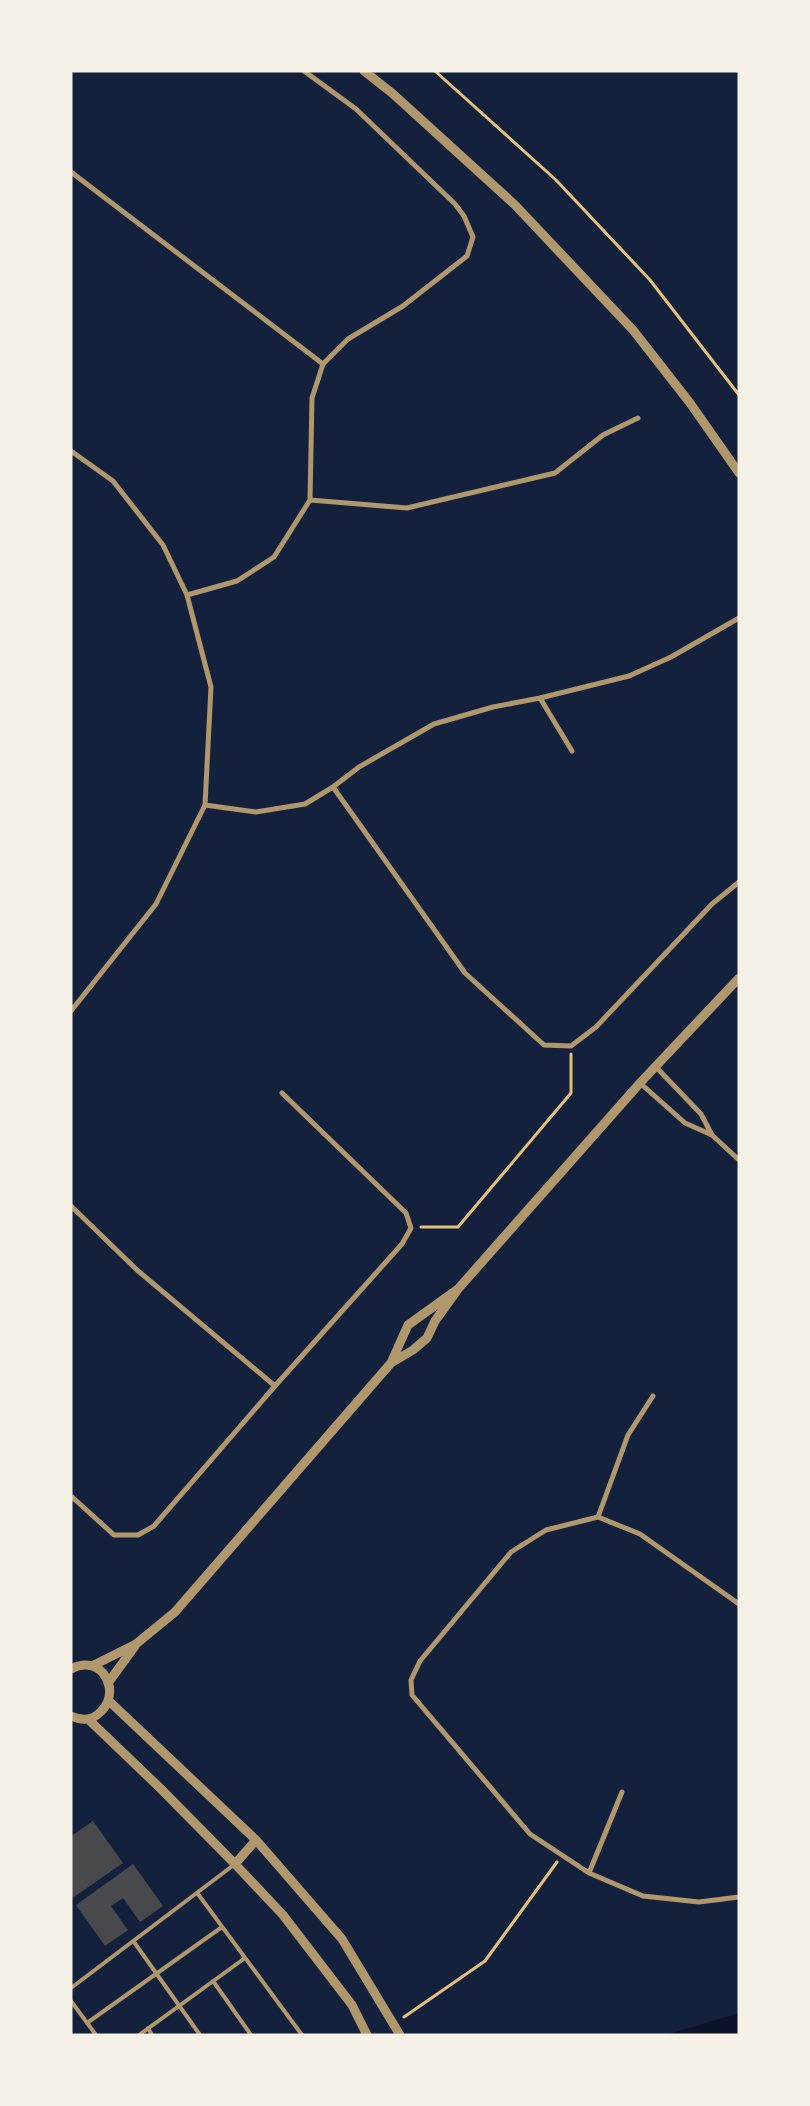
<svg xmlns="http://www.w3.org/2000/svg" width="810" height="2106" font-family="Inter,sans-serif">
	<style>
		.water { fill: #0b132b }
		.building { fill: #48494c }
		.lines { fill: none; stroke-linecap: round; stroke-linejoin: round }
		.path { stroke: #e5c07b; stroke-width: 3 }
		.service { stroke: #b1986c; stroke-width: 4 }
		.minor { stroke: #b1986c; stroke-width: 5 }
		.tertiary { stroke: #b1986c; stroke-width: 9 }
	</style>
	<rect width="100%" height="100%" fill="#14213d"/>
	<!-- water -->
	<path class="water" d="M739,2013V2035H665Z"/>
	<!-- building -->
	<path class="building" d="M93,1821L123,1863L71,1899V1836Z
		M133,1864L163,1906L140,1922L123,1898L111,1906L128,1930L105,1946L76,1905Z"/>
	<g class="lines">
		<!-- path -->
		<path class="path" d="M435,71L556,180L650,280L739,395
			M421,1227H458L571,1093V1054
			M404,2017L485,1961L557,1862"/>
		<!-- service -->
		<path class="service" d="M198,1894L302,2035
			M134,1942L200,2035
			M213,1981L251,2035
			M71,1988L235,1864
			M71,2001L96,2035
			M87,2023L222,1927
			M148,2028L152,2035
			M139,2035L245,1958"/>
		<!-- minor -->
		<path class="minor" d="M71,172L323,364
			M71,451L113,481L163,545L187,595L211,687L205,805L156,904L71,1011
			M310,500L407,508L555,473L603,435L638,418
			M187,595L237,581L274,557L310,500L312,398L323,364L348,339L403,306L467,256L473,237L464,216L455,204L356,109L304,71
			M540,698L572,751
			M333,787L465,973L544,1045L571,1046L596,1027L712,904L739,882
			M205,805L256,812L305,804L333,787L359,767L434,724L493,707L540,698L629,676L671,657L739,618
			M656,1067L701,1114L712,1135
			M640,1083L685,1123L712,1135L739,1160
			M71,1206L137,1270L275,1386
			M71,1496L114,1535H138L154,1526L275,1386L402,1244L411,1228L406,1213L282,1093
			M598,1517L628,1435L653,1396
			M739,1604L640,1534L598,1517L546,1530L511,1552L420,1661L411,1680L412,1695L530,1834L589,1873L643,1896L699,1902L739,1897
			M589,1873L622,1792"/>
		<!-- tertiary -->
		<path class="tertiary" d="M364,71L392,93L515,205L633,330L690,403L739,473
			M391,1363L413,1350L427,1338L435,1321L458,1289L640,1083L739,978
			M92,1666L136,1644L175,1612L391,1363L408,1325L458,1289
			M71,1669C102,1652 125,1694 97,1715C89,1721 80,1720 71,1716
			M108,1683L135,1646
			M109,1701L256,1840L342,1939L400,2035
			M88,1719L160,1788L235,1864L283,1915L352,2005L367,2035
			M235,1864L256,1840"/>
	</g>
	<!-- border -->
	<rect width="810" height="2106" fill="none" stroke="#f6f1e7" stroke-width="145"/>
</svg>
